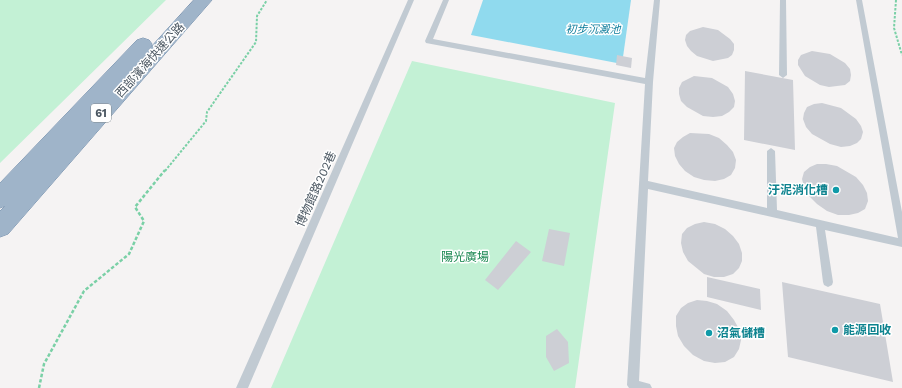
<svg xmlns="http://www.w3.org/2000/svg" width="902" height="388" font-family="'Work Sans','Noto Sans TC',sans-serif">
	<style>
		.green { fill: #c3f1d5 }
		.water { fill: #90daee }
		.building { fill: #cdcfd5 }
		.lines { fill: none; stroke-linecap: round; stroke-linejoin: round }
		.trunk-casing { stroke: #7690ad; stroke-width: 1 }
		.path-far1 { stroke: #7ad0a6; stroke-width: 2; stroke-dasharray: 2.5 1.5; stroke-linecap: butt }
		.path { stroke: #7ad0a6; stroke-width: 2.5; stroke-dasharray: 3.5 2; stroke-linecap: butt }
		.service { fill: #c1cad2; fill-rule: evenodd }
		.trunk { fill: #9fb4c9; fill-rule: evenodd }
		.culture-dot { fill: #0f9aa8; stroke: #fff; stroke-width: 1.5 }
		.labels { text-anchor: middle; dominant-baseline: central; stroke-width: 3; stroke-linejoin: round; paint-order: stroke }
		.far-water-label { font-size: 11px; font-style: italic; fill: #0c7c9b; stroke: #fff }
		.shield { fill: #fff; stroke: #808990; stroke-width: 1 }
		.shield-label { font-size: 11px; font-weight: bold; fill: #4a5661 }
		.street-label { font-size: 12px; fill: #4a5661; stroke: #fff }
		.culture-label { font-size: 12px; font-weight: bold; fill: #0d838f; stroke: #fff; text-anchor: start }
		.park-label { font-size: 12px; fill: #17864f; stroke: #fff }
	</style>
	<rect width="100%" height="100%" fill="#f5f3f3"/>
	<!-- green -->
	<path class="green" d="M0,0H166L0,163Z
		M412,61L615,103L575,388H271Z"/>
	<!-- water -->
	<path class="water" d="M483,0H631L622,64L471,35Z"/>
	<!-- building -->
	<path class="building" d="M703,27L718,30L730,39L734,44V50L732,55L728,58L713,61L697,56L691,51L687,46L685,40L686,35L690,31Z
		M812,51L830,54L845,63L850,69L851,75L850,81L845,85L829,87L820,85L805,76L798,65V60L801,55Z
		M617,55L632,58L631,68L616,65Z
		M745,71L793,80L795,150L744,140Z
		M694,76L712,78L728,87L733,94L735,101L734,107L729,112L722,116L713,117L703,116L687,107L681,101L679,94V88L682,82Z
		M822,103L841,108L856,119L861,126L863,132L861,139L857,143L850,146L841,147L830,144L812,134L806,127L803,119L804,113L807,107L814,104Z
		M690,133L709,134L719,138L727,145L733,152L736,160L735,168L731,175L724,179L715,181L704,180L694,177L685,171L679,164L675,156L674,148L677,142L683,137Z
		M817,164H826L837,166L856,177L863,185L867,193L868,201L865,209L858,213L849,215H838L827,211L817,204L809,196L804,187L802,179L804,172L810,167Z
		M704,222L715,224L725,229L733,236L739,244L742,253V261L739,268L733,274L724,277H714L704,274L688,261L683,252L681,243L682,234L687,228L695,224Z
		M549,229L570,233L564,266L542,261Z
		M516,241L531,252L498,290L485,280Z
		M707,277L760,289L761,310L707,297Z
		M782,282L880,304L893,382L788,357Z
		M697,300L707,301L717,304L727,311L734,320L739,329L741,340L739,349L734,357L725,362L715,363L704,361L693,355L684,346L678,336L676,326V316L681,308L688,303Z
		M557,329L568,342L569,363L554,371L546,357V336Z"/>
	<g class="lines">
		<defs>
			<path id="trunk" d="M194,0H212L8,234L0,237V211L5,206L0,208V183L137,40L143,38L149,40L152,44L150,48Z"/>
		</defs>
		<!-- trunk casing -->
		<use href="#trunk" class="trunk-casing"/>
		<!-- path-far1 -->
		<path class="path-far1" d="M896,0L894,28L902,55
			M165,171L206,121L207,112L256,42L257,16L267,0"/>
		<!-- path -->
		<path class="path" d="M39,388L44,364L84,291L129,254L144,221L135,207L165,170"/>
		<!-- service -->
		<path class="service" d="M408,0H414L248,388H236Z
			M443,0H449L433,39L645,78L654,0H660L653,82L648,181L767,208V151L771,148L775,151L777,210L898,238L856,0H862L902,212V247L825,230L833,282L832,285L828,287L824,285L823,282L816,227L648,189L639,381L650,384L652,388H629L627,385L645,84L426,43L425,41Z
			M780,0H786L787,75L783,78L779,75Z"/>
		<!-- trunk -->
		<use href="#trunk" class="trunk"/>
	</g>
	<!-- markers -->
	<g class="culture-dot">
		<circle cx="836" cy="190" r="4"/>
		<circle cx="835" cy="330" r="4"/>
		<circle cx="709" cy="333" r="4"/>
	</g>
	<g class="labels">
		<!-- far-water labels -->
		<g class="far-water-label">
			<text x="593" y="29">初步沉澱池</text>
		</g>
		<!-- shield labels -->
		<rect class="shield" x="91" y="104" width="20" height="18" rx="3"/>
		<g class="shield-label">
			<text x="101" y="113">61</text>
		</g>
		<!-- street labels -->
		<g class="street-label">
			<text transform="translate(150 60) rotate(-48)">西部濱海快速公路</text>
			<text transform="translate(316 189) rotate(-66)">博物館路202巷</text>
		</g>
		<!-- culture labels -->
		<g class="culture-label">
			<text x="828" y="190" text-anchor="end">汙泥消化槽</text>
			<text x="843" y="330">能源回收</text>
			<text x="717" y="333">沼氣儲槽</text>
		</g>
		<!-- park labels -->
		<g class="park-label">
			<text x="465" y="257">陽光廣場</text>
		</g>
	</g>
</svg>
